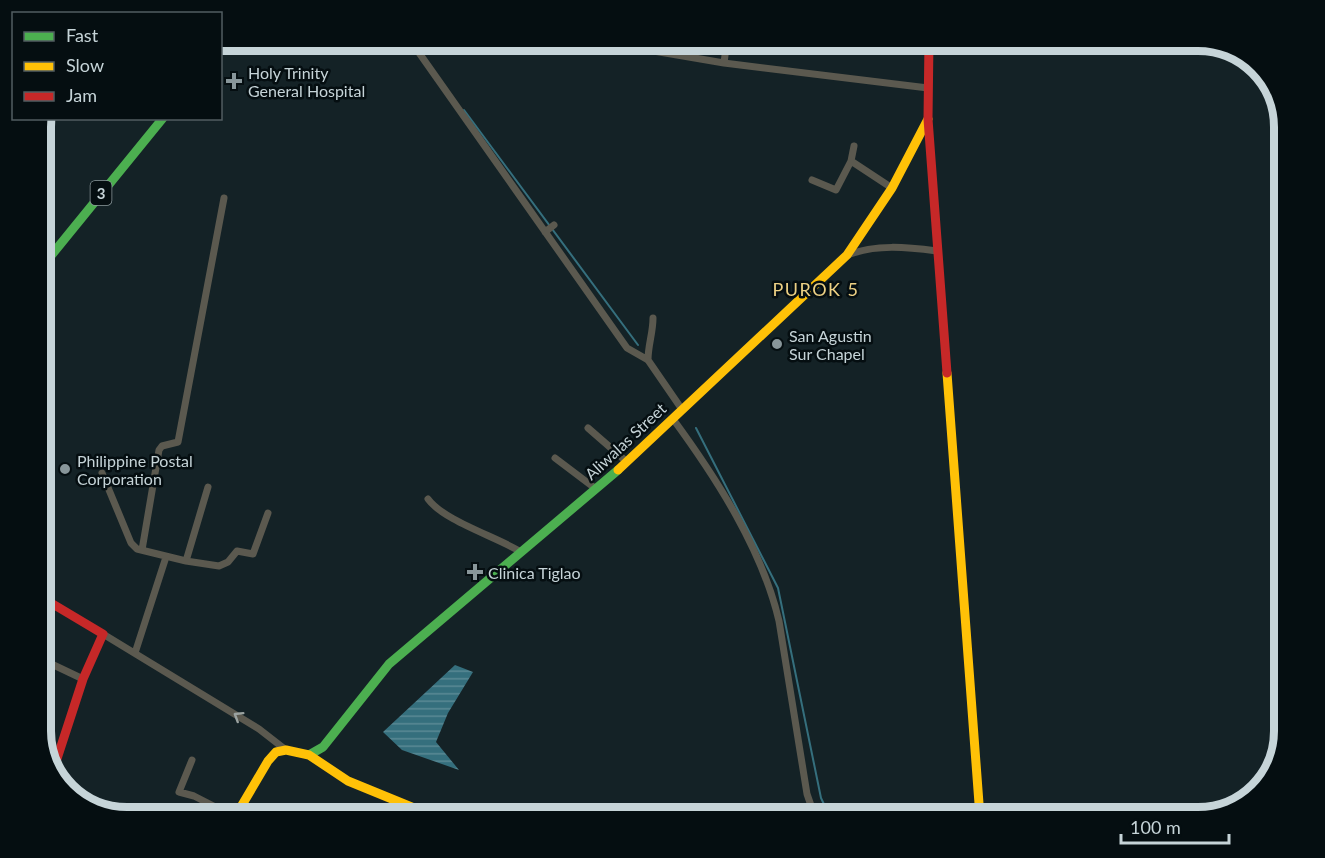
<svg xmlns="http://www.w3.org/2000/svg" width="1325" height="858" font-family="Lato,sans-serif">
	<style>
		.water { fill: url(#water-rules) }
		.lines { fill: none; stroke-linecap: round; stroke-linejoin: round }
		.stream { stroke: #356f7d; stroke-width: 2 }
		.street { stroke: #5b594f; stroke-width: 7 }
		.fast { stroke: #4caf50; stroke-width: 9 }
		.slow { stroke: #ffc107; stroke-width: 9 }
		.jam { stroke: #c62828; stroke-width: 9 }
		.oneway { stroke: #9ba3a1 }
		.poi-dot { fill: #88969a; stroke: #050e11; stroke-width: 2 }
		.labels { text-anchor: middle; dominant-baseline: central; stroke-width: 5; stroke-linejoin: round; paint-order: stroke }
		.shield { fill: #050e11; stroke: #8c999c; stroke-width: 1.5 }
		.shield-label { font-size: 15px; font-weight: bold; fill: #c6d4d8 }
		.poi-label { font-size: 16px; fill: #c6d4d8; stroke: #050e11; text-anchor: start }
		.street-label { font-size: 16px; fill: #c6d4d8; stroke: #050e11 }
		.neighbourhood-label { font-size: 18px; letter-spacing: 1.5px; fill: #ecd084; stroke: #050e11 }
		.rim { fill: none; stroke: #c6d4d8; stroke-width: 8 }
	</style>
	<defs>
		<pattern id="water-rules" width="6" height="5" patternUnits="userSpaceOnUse" patternTransform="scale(1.5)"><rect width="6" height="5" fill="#356f7d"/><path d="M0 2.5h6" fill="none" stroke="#5a8995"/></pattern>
	</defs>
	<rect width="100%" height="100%" fill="#142226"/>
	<!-- water -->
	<path class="water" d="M455,665L473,672L448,713L436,742L459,770L402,750L383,732Z"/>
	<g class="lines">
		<!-- stream -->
		<path class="stream" d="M464,110L638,345
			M696,428L778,588L821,798L830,817"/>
		<!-- street -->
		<path class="street" d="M410,40L627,348L648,360L681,408
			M589,40L724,63L928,88
			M724,63L727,40
			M851,161L854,146
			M812,180L836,190L851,161L892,188
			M545,232L554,225
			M847,255C877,244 906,247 937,251
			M648,360C648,345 653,333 653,318
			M673,419C717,479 762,549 779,621L807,794L815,817
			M588,428L627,462
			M555,458L596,489
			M102,473L131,543L137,549L186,561
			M208,487L186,561L219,566L228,562L237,551L253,554L268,513
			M428,499C444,521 497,537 521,552
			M142,550L159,450L162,446L178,442L224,198
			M103,634L259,729L286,750
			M135,653L166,557
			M41,659L83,679
			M192,760L179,792L194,796L235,817"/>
		<!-- fast -->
		<path class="fast" d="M41,268L163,118
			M309,755L323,747L389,664L618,470"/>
		<!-- slow -->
		<path class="slow" d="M220,47L226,40
			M947,373L980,817
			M618,470L847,255L892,188L928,119
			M235,817L268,761L276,752L286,750L309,755L348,781L436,817"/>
		<!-- jam -->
		<path class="jam" d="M929,40L928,119L947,373
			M41,597L103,634L83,679L52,774"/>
	</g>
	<!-- one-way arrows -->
	<defs><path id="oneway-chevron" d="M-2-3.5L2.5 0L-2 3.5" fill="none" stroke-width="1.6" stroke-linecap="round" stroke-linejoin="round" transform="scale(1.5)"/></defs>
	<use class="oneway" href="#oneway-chevron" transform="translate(238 716) rotate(-148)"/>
	<!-- markers -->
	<g class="poi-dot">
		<path d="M231 72h6v6h6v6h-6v6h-6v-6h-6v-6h6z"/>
		<circle cx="777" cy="344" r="6"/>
		<circle cx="65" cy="469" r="6"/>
		<path d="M472 563h6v6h6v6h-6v6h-6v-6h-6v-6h6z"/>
	</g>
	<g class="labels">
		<!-- shield labels -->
		<rect class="shield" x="90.5" y="181" width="21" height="24" rx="4.5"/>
		<g class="shield-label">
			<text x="101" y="193">3</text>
		</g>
		<!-- poi labels -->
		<g class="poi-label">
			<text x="248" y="72">Holy Trinity<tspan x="248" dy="18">General Hospital</tspan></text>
			<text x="789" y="335">San Agustin<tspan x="789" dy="18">Sur Chapel</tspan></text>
			<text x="77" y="460">Philippine Postal<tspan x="77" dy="18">Corporation</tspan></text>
			<text x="488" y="572">Clinica Tiglao</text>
		</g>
		<!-- street labels -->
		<g class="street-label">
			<text transform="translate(625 441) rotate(-43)">Aliwalas Street</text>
		</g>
		<!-- neighbourhood labels -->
		<g class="neighbourhood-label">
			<text x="816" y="289">PUROK 5</text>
		</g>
	</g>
	<!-- crop -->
	<path d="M0 0H1325V858H0ZM127 51H1198A76 76 0 0 1 1274 127V731A76 76 0 0 1 1198 807H127A76 76 0 0 1 51 731V127A76 76 0 0 1 127 51Z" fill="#050e11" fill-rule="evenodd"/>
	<path class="rim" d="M127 51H1198A76 76 0 0 1 1274 127V731A76 76 0 0 1 1198 807H127A76 76 0 0 1 51 731V127A76 76 0 0 1 127 51Z"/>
	<!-- legend -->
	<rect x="12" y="12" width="210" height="108" fill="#050e11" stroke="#525d61" stroke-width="1.5"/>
	<rect x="24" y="32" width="30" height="9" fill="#4caf50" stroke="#525d61" stroke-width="1.5"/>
	<text x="66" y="42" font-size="18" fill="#c6d4d8">Fast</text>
	<rect x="24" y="62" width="30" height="9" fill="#ffc107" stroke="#525d61" stroke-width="1.5"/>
	<text x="66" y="72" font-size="18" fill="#c6d4d8">Slow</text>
	<rect x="24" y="92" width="30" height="9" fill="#c62828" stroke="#525d61" stroke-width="1.5"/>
	<text x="66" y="102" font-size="18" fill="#c6d4d8">Jam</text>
	<!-- scale -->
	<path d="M1121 834v9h108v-9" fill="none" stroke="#c6d4d8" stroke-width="3"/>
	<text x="1130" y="834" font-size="18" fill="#c6d4d8" stroke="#050e11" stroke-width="4.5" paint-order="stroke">100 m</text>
</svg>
